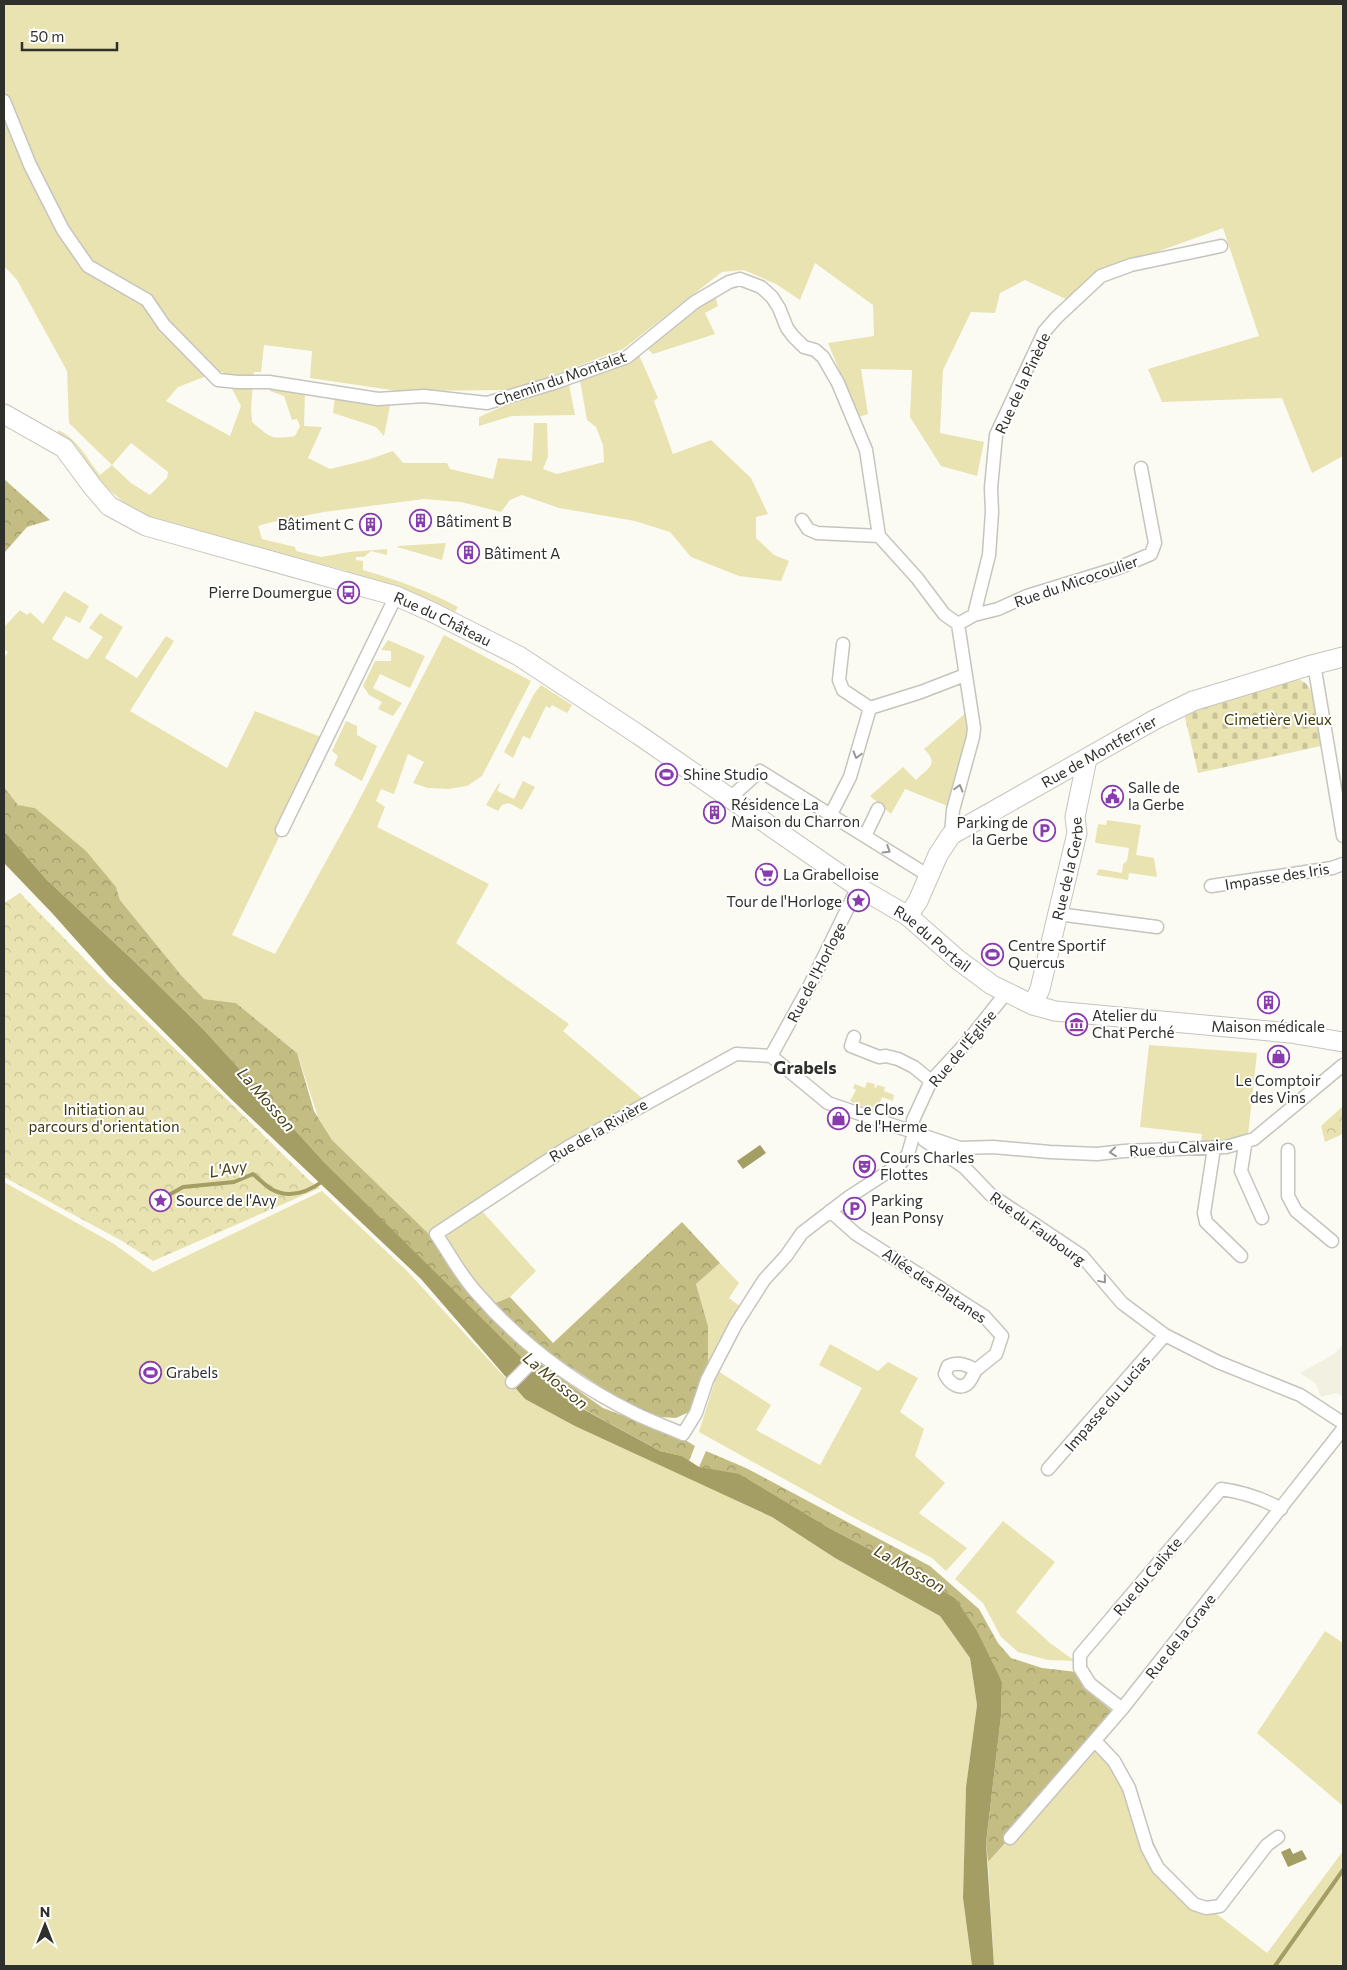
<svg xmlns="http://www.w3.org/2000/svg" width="1347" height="1970" font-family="Commissioner,sans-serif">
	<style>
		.built { fill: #f2f1e1 }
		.green { fill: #e9e3b1; fill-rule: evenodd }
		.forest { fill: url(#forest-crowns) }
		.cemetery { fill: url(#cemetery-stones) }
		.park { fill: url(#park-crowns) }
		.water { fill: #a49d64 }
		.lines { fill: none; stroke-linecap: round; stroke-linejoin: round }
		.stream { stroke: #a49d64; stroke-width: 4 }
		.street-casing { stroke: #c5c4bd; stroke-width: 15 }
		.secondary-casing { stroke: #c5c4bd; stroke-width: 21 }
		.street { stroke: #fff; stroke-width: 12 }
		.secondary { stroke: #fff; stroke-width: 19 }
		.oneway { stroke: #979796 }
		.labels { text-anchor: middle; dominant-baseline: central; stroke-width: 4; stroke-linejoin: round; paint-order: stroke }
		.street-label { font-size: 15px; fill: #2f2f2c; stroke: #fff }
		.poi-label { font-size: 15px; fill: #2f2f2c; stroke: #fff; text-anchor: start }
		.park-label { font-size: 15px; fill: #3d3808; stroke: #fff }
		.water-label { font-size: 16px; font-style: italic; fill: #484215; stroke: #fff }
		.quarter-label { font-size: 18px; font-weight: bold; fill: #2f2f2c; stroke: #fff }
	</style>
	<defs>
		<pattern id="forest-crowns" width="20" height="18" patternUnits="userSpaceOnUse" patternTransform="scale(1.25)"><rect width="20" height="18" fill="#c4bd83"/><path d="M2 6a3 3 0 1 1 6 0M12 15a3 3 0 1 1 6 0" fill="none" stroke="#a09a6b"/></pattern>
		<pattern id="cemetery-stones" width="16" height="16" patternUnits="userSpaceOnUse" patternTransform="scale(1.25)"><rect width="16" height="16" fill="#e9e3b1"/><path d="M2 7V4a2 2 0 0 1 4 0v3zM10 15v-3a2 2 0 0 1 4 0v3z" fill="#c8c398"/></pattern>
		<pattern id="park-crowns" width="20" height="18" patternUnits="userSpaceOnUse" patternTransform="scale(1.25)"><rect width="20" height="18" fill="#e9e3b1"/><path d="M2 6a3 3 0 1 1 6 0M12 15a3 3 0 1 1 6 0" fill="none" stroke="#c8c398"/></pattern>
	</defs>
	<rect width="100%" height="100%" fill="#fbfbf3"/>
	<!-- built -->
	<path class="built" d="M1343,1345V1397L1337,1393L1321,1397L1316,1384L1300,1373L1334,1354Z"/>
	<!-- green -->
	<path class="green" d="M4,4H1343V456L1312,473L1282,398L1162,402L1148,369L1259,336L1223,228L1096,274L1068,300L1025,280L1000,293L995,313L971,312L943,370L940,433L984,442L977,476L941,466L910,417L912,370L861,369L868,414L858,417L828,343L874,336L873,305L815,263L800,300L776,284L744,270L722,272L623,349L514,390L398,391L310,378L312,351L264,345L261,372H254L251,408L252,422C270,437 271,440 295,436L300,426L297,419L292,420L284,396L270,391L271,386L305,392L304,426L322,427L308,458L330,469L367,460L393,451L403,463H447L450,469L493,479L498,458L532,461L534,423H547L548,457L543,469L557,474L604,462L603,445L596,427L587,420L580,381L627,363L639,355L658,398L654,401L673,454L711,440L751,478L768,514L756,517V538L774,555L789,561L781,581L739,576L691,557L670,532L635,521L559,508L522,495L510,500L501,512L461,502L424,499L324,512L272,522L258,526L262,539L295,547L296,551L321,557L349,552L387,549V555L371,551L364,557H356V560L363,561V570C396,580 427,590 458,607L455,612C419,593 385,584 346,573L347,571L324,565L323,568L158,520L132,509L103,485L76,446L58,432V430C78,439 87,459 100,475L112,465L69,423L67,371L17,280L4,266ZM217,372H223L241,406L230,436L166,401L178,387ZM131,443L168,472L167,478L150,495L131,483L112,465Z
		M715,295L718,306L705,313L715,334L653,354L647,348L684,316Z
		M569,384L575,415L512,416L479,426V417L510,403Z
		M335,397L390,406L384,436L376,427L333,413Z
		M446,543L442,560L397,547L398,546Z
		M64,591L89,606L80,623L66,616L52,639L86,659H88L103,637L89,628L100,613L123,627L105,658L137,678L166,636L174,641L130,711L227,768L255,711L321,737L281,833L232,935L275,954L352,814L444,635L531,681L482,776L467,786L449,789L428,788L413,783L424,762L408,754L394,794L381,789L376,801L385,807L377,827L489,884L456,943L569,1024L563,1031L642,1098L565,1142L430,1235L332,1140L318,1117L297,1053L236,1003L204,999L181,975L120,900L116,887L35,808L18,805L4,787V658L8,652L4,649V627L20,610L27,615L30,612L43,624Z
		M388,640L425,656L410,688L380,674L373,688L402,703L393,716L378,709L382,702L369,695L363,686L375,661H391V651L381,650Z
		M541,685L572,705L567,713L552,705L550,708L546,706L530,739L523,736L513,758L504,752L534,694Z
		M967,712L970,723L950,807L905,789L891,814L870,796L903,767L916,780C928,768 940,764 924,749Z
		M346,721L357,726V735L377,746L362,781L334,765L338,756L332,751Z
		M523,781L535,787L522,810L509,803L502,805L498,811L486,805L499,783L500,784L497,791L514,799Z
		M1107,820L1141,825L1136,855L1154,858L1157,877L1129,873L1128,880L1096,875L1099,869L1122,873L1123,864L1127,861L1129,848L1096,843L1095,842L1098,824L1106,825Z
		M1149,1045L1257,1053L1248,1135L1235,1140L1201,1142L1202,1134L1140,1127Z
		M867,1082L875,1084L874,1087L876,1088L877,1085L885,1087L884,1091L894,1095L893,1101L882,1097L876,1113L850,1101L856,1090L853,1088L855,1084L865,1088Z
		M4,1182L114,1244L153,1272L322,1191L406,1270L525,1399L772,1517L835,1558L940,1616L970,1658L977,1705L966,1787L963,1898L972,1966H4Z
		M482,1211L536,1271L510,1297L493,1304L443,1237Z
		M720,1263L739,1283L729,1298L741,1307L708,1364V1326L696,1284Z
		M830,1344L878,1371L888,1362L918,1378L900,1412L924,1429L915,1456L945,1483L919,1513L967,1548L946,1571L932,1558L860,1521L699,1432L718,1371L771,1405L756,1430L820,1465L862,1388L819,1365Z
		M1003,1521L1055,1562L1016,1612L1050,1643L1075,1661L1048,1660L1018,1652L1001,1637L983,1603L955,1579Z
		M1325,1631L1343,1643V1806L1257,1733Z
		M1104,1740L1127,1769L1150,1833L1164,1866L1196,1898L1267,1953L1343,1851V1966H994L988,1862Z"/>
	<!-- forest -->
	<path class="forest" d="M4,479L50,520L27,527L4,553Z
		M4,787L18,805L35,808L86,851L116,887L120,900L181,975L204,999L236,1003L297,1053L314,1111L332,1140L430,1235L479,1302L533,1355L524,1362L324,1162L204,1030L135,962L47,880L4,831Z
		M682,1222L720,1263L696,1284L708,1326V1364L695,1402L689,1412L676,1418L660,1417L641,1413L546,1351L493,1304L510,1297L553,1343Z
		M538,1362L603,1408L680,1437L695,1446L689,1461L682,1456L660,1451L578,1406L533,1370Z
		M706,1451L746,1468L930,1566L979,1609L998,1643L1011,1658L1042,1668L1077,1672L1083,1687L1113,1712L1012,1827L1010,1838L988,1862L986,1843L1001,1716L1002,1682L955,1598L902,1566L827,1527L699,1467Z"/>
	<!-- cemetery -->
	<path class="cemetery" d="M1297,679C1305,681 1308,685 1312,693L1321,746L1198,773L1184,713Z"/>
	<!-- park -->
	<path class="park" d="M20,893L106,981L310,1181L320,1188L153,1261L122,1241L4,1177V903Z
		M1343,1106V1134L1325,1142L1321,1126Z"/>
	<!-- water -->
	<path class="water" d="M4,831L47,880L135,962L204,1030L324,1162L541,1377L581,1408L660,1451L682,1456L699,1467L739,1474L827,1527L902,1566L955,1598L977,1631L1002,1682L1001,1716L986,1843L994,1966H972L963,1898L966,1787L977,1705L970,1658L940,1616L835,1558L772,1517L575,1426L525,1399L421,1279L230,1098L109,977L52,913L4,863Z
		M760,1145L766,1153L743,1169L737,1161Z
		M1290,1848L1293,1854L1302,1850L1307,1859L1288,1867L1281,1852Z"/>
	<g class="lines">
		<!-- stream -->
		<path class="stream" d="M160,1200L183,1187L234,1182L253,1174C259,1179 265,1185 271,1189C289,1199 308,1192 323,1181
			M1275,1966L1343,1870"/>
		<defs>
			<path id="street" d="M4,101L30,165L63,230L88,266L147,300L164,325L218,380L238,382H269L378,399L424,396L487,403L554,383L627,357L695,302L729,282L740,279L761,287L772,297L779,308L787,328L793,336L804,347L815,350L823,357L838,383L866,450L879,536L917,578L944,614L958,624L974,728L973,737L953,810L951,835
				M802,520L808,529L817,533L879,536
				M974,615L998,609L1027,596L1118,568L1151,554L1155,543L1141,468
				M958,624L974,615L989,555L992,512L991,488L996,435L1044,332L1056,318L1101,276L1131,265L1221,246
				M843,644L839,680L843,690L870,708L921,692L965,675
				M1314,664L1343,836
				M730,798L760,771L929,876
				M830,816L850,777L870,708
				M282,830L396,596
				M865,836L878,809
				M1211,886L1332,868L1343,864
				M1058,914L1157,927
				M854,1037L851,1046L879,1057L886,1056L898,1059L914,1067L931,1081
				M771,1056L736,1054L568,1147L436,1234C449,1253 460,1274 475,1291C519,1342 573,1383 634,1413C650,1421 667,1427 683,1434L696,1413L707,1380L736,1324L764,1280L786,1256L802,1233L849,1197L900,1164L908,1154L914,1133L913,1120L931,1081L967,1042L1006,993
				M771,1056L828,1103L960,1148L993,1147L1050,1152L1097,1154L1124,1151L1226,1147L1254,1139L1343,1065
				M771,1056L810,985L858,887
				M924,1140L964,1167L991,1195L1082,1256L1122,1303L1165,1335L1218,1362L1300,1395L1343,1423
				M1245,1145L1241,1171L1262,1218
				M1214,1148L1204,1213L1206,1222L1241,1256
				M1288,1150V1196L1296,1211L1332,1241
				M830,1211L856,1234L984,1316L1002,1336L996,1354L976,1370C967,1365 958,1361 948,1366L945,1374C949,1383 961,1392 969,1382C972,1378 974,1373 976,1370
				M512,1382L540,1354
				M1048,1469L1165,1335
				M1122,1709L1090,1684L1080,1668V1655L1221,1489C1243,1492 1262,1498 1281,1509
				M1095,1741L1114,1761L1129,1788L1147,1847L1158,1868L1194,1904L1206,1908L1220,1906L1267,1845L1278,1837
				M1010,1838L1122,1709L1343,1429"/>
			<g id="secondary">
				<path id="s1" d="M4,414L64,448L92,486L109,506L146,526L396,596L432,612L519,656L639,735L858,887L908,916L957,959L992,985L1033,1005L1055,1011L1290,1033L1343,1042"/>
				<path id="s2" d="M908,916L918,901L938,855L951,835L1154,720L1193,701L1308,666L1343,657"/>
				<path id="s3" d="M1033,1005L1040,989L1077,833L1075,817L1087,759"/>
			</g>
		</defs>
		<!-- street casing -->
		<use href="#street" class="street-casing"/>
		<!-- secondary casing -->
		<use href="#secondary" class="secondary-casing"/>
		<!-- street -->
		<use href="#street" class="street"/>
		<!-- secondary -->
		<use href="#secondary" class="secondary"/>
	</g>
	<!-- one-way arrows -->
	<defs><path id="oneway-chevron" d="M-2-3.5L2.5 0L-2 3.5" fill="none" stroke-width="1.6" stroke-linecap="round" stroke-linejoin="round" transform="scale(1.25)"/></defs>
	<g class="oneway">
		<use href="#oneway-chevron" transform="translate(857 755) rotate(106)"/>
		<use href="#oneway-chevron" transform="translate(959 788) rotate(-74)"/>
		<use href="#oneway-chevron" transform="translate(887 850) rotate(32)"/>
		<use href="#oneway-chevron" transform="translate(1113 1152) rotate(174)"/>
		<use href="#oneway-chevron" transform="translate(1103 1280) rotate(50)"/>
	</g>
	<!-- icons -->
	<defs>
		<symbol id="building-ring" viewBox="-11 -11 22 22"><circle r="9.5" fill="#fff" stroke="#883cae" stroke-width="1.5"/><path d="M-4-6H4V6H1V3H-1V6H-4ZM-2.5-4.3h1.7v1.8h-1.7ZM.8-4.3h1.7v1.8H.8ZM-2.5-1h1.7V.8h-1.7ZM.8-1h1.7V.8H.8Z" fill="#883cae"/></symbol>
		<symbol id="bus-ring" viewBox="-11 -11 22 22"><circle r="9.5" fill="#fff" stroke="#883cae" stroke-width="1.5"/><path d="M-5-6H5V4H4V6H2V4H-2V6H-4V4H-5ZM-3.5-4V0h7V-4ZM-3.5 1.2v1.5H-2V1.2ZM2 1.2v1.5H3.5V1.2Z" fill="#883cae"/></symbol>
		<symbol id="stadium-ring" viewBox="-11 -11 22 22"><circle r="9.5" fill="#fff" stroke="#883cae" stroke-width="1.5"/><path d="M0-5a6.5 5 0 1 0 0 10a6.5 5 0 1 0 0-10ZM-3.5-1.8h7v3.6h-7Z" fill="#883cae"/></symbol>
		<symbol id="civic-ring" viewBox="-11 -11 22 22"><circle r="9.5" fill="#fff" stroke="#883cae" stroke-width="1.5"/><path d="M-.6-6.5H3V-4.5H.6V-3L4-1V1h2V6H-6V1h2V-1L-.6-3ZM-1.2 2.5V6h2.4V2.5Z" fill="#883cae"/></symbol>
		<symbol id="parking-ring" viewBox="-11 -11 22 22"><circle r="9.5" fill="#fff" stroke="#883cae" stroke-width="1.5"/><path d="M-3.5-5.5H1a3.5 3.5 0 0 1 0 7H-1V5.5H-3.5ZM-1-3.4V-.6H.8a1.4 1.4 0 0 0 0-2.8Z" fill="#883cae"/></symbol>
		<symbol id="supermarket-ring" viewBox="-11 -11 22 22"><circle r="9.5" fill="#fff" stroke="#883cae" stroke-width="1.5"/><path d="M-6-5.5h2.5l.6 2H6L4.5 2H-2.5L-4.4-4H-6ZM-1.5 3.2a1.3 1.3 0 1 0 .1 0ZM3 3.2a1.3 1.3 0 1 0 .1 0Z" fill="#883cae"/></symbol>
		<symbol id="sight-ring" viewBox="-11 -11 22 22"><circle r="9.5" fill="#fff" stroke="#883cae" stroke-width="1.5"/><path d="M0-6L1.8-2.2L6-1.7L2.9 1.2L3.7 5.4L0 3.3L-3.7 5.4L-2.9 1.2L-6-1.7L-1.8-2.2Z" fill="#883cae"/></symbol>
		<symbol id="museum-ring" viewBox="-11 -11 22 22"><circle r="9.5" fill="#fff" stroke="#883cae" stroke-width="1.5"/><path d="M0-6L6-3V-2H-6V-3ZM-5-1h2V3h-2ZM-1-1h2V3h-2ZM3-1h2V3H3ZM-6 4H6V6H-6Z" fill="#883cae"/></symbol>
		<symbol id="shop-ring" viewBox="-11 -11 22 22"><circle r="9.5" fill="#fff" stroke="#883cae" stroke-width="1.5"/><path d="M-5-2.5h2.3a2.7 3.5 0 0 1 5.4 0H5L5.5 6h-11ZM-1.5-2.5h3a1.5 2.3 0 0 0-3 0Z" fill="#883cae"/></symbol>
		<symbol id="theatre-ring" viewBox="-11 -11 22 22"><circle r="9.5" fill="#fff" stroke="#883cae" stroke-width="1.5"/><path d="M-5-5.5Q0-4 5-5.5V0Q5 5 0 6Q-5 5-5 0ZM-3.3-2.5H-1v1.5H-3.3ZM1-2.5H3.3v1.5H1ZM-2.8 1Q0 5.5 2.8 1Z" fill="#883cae"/></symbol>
	</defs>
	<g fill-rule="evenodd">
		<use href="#building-ring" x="408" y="508" width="25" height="25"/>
		<use href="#building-ring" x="358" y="512" width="25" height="25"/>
		<use href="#building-ring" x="456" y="540" width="25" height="25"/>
		<use href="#bus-ring" x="336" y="580" width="25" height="25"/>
		<use href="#stadium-ring" x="654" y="762" width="25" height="25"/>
		<use href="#civic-ring" x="1100" y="784" width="25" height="25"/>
		<use href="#building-ring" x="702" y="800" width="25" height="25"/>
		<use href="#parking-ring" x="1032" y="818" width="25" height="25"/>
		<use href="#supermarket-ring" x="754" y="862" width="25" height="25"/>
		<use href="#sight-ring" x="846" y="888" width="25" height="25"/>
		<use href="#stadium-ring" x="980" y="942" width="25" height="25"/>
		<use href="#building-ring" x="1256" y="990" width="25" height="25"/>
		<use href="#museum-ring" x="1064" y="1012" width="25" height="25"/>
		<use href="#shop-ring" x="1266" y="1044" width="25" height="25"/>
		<use href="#shop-ring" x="826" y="1106" width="25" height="25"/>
		<use href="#theatre-ring" x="852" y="1154" width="25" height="25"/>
		<use href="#sight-ring" x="148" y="1188" width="25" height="25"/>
		<use href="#parking-ring" x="842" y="1196" width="25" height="25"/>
		<use href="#stadium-ring" x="138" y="1360" width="25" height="25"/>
	</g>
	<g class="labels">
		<!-- street labels -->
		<g class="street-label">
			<text transform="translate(560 378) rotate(-19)">Chemin du Montalet</text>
			<text transform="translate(1022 383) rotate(-65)">Rue de la Pinède</text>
			<text transform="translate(1076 581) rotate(-19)">Rue du Micocoulier</text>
			<text stroke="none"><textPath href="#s1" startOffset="496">Rue du Château</textPath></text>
			<text stroke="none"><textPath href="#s2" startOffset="262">Rue de Montferrier</textPath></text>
			<text stroke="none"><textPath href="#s3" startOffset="141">Rue de la Gerbe</textPath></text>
			<text transform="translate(1277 876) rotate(-9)">Impasse des Iris</text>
			<text stroke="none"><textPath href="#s1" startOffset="1082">Rue du Portail</textPath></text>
			<text transform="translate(816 972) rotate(-63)">Rue de l'Horloge</text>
			<text transform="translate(962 1048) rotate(-50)">Rue de l'Église</text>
			<text transform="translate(598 1130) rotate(-30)">Rue de la Rivière</text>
			<text transform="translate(1181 1147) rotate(-4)">Rue du Calvaire</text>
			<text transform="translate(1038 1228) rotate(36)">Rue du Faubourg</text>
			<text transform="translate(935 1285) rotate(34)">Allée des Platanes</text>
			<text transform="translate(1107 1403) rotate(-49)">Impasse du Lucias</text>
			<text transform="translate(1147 1576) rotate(-50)">Rue du Calixte</text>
			<text transform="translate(1180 1636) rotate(-52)">Rue de la Grave</text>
		</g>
		<!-- poi labels -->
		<g class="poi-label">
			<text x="436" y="521">Bâtiment B</text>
			<text x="354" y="524" text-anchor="end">Bâtiment C</text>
			<text x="484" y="553">Bâtiment A</text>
			<text x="332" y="592" text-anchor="end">Pierre Doumergue</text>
			<text x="683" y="774">Shine Studio</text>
			<text x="1128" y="787">Salle de<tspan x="1128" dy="17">la Gerbe</tspan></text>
			<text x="731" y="804">Résidence La<tspan x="731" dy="17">Maison du Charron</tspan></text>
			<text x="1028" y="822" text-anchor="end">Parking de<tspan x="1028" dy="17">la Gerbe</tspan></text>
			<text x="783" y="874">La Grabelloise</text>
			<text x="842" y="901" text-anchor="end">Tour de l'Horloge</text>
			<text x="1008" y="945">Centre Sportif<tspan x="1008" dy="17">Quercus</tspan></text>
			<text x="1092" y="1015">Atelier du<tspan x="1092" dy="17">Chat Perché</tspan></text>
			<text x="1268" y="1026" text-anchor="middle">Maison médicale</text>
			<text x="1278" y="1080" text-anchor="middle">Le Comptoir<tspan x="1278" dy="17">des Vins</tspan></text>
			<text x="855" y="1109">Le Clos<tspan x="855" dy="17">de l'Herme</tspan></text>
			<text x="880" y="1157">Cours Charles<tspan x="880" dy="17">Flottes</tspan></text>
			<text x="176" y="1200">Source de l'Avy</text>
			<text x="871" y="1200">Parking<tspan x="871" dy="17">Jean Ponsy</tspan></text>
			<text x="166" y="1372">Grabels</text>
		</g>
		<!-- park labels -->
		<g class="park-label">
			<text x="1278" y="719">Cimetière Vieux</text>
			<text x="104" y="1109">Initiation au<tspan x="104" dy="17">parcours d'orientation</tspan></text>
		</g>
		<!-- water labels -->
		<g class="water-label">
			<text transform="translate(267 1099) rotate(49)">La Mosson</text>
			<text transform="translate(228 1168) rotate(-10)">L'Avy</text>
			<text transform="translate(556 1380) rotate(40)">La Mosson</text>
			<text transform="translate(910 1568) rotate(30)">La Mosson</text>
		</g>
		<!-- quarter labels -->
		<g class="quarter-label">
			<text x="805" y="1067">Grabels</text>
		</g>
	</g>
	<!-- border -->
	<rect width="1347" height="1970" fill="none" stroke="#2f2f2c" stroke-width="10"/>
	<!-- north arrow -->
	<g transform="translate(45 1925)" stroke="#ffffff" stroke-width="4" paint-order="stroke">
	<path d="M0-4L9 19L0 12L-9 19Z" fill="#2f2f2c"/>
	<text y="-8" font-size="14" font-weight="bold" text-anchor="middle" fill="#2f2f2c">N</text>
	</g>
	<!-- scale -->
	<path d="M22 42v8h95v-8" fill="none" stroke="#2f2f2c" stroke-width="2.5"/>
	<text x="30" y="42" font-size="15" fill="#2f2f2c" stroke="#ffffff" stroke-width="4" paint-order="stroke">50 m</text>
</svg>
